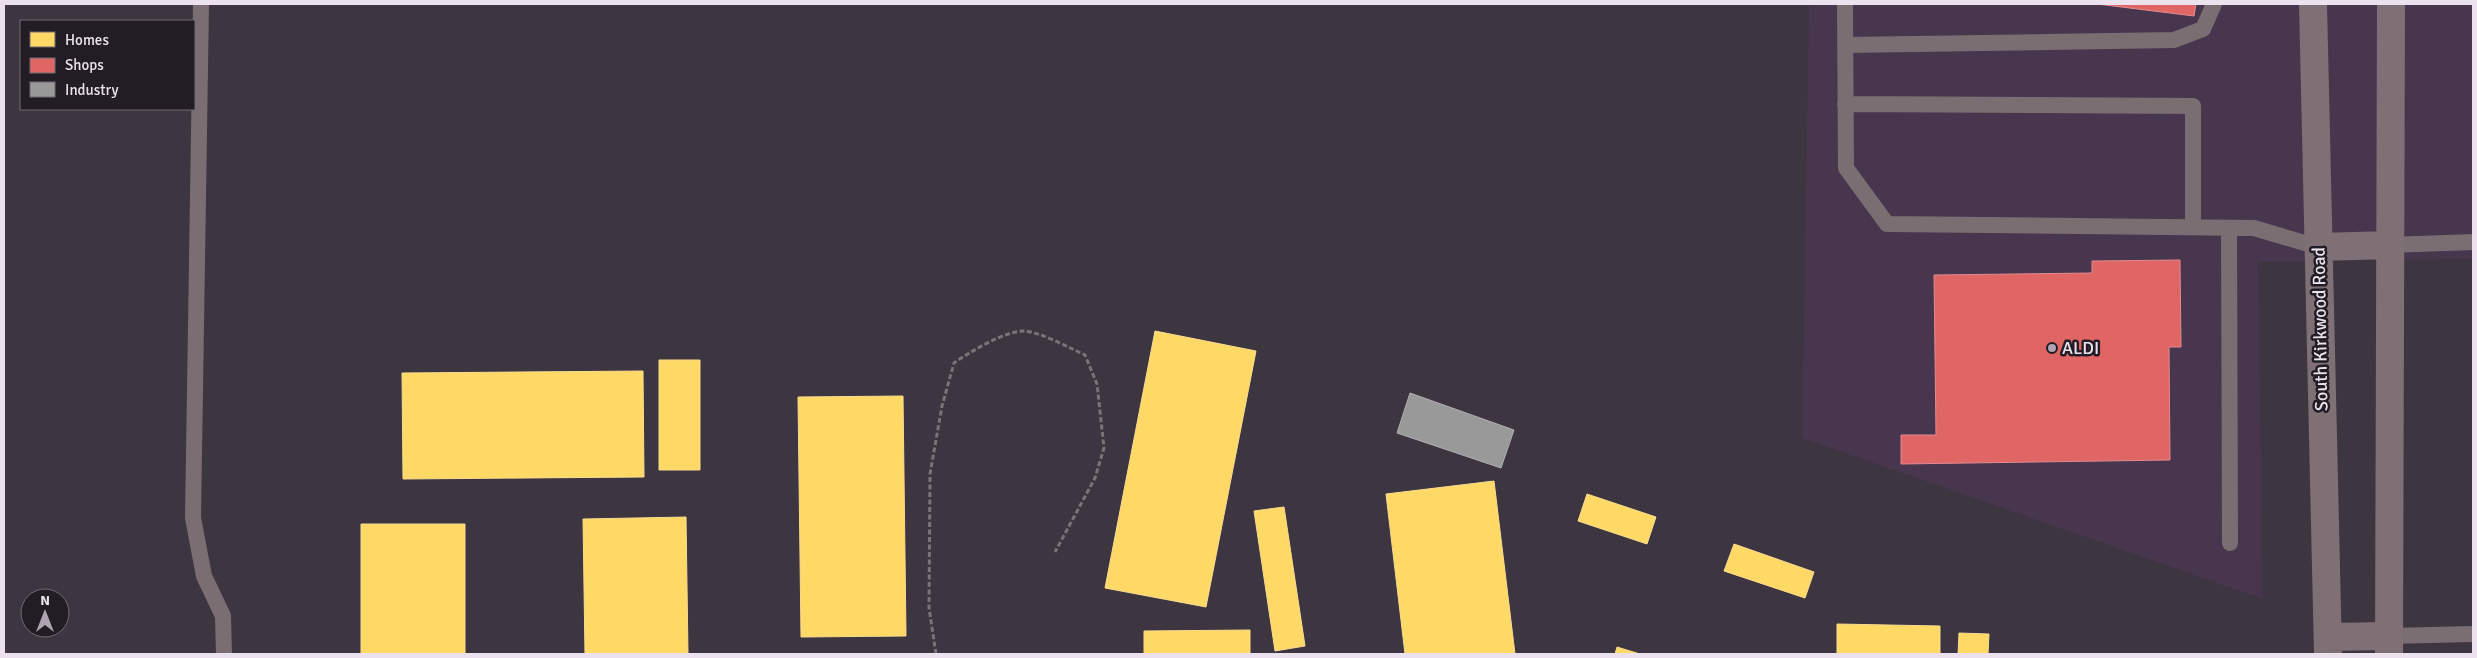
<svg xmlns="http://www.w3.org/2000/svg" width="2477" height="658" font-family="Signika,sans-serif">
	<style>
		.built { fill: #47364d }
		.homes { fill: #ffd966; stroke: #f9dc8f }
		.shops { fill: #e06666; stroke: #e38b8f }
		.industry { fill: #999; stroke: #b2afb2 }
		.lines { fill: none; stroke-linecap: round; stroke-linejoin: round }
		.path { stroke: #7c7377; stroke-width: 3; stroke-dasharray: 5 2.5; stroke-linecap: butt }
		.lane { stroke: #7a6e72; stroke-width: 16 }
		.secondary { stroke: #7e7075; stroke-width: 28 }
		.poi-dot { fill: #aea5b1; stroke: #221c24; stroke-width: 2 }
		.labels { text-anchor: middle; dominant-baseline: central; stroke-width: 5; stroke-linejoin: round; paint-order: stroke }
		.street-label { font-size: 18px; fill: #ebe2ee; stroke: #221c24 }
		.poi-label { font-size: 18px; fill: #ebe2ee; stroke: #221c24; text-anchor: start }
	</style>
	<rect width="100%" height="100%" fill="#3d3540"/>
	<!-- built -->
	<path class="built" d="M1809,4H2473V259L2258,262L2263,599L1802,438Z"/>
	<!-- homes -->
	<path class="homes" d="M1155,331L1256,351L1206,607L1105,588Z
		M659,360H700V470H659Z
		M643,371L644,477L403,479L402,373Z
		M903,396L906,636L801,637L798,397Z
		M1494,481L1515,654H1405L1386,494Z
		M1587,494L1656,517L1647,544L1578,521Z
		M1284,507L1305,646L1275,651L1254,511Z
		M686,517L688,654H585L583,519Z
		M361,524H465V654H361Z
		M1734,544L1814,572L1805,598L1724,571Z
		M1837,624L1940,626V654H1837Z
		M1250,630V654H1144V631Z
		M1959,633L1989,634L1988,654H1958Z
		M1617,647L1640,654H1615Z"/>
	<!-- shops -->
	<path class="shops" d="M2097,4H2196L2194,16Z
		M2180,260L2181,347H2169L2170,460L1901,464V435H1936L1934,275L2092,273V261Z"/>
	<!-- industry -->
	<path class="industry" d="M1410,393L1514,430L1501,468L1397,433Z"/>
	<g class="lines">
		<!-- path -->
		<path class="path" d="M936,654L929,608L930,474L942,406L954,363C970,352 1004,331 1024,331C1038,331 1072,349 1085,355L1097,384L1104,448L1095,478L1055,552"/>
		<!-- lane -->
		<path class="lane" d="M201,4L193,518L204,576L223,616L224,654
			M1845,4L1846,168L1887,224L2254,228L2318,247
			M1845,45L2174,40L2203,29L2214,4
			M1845,104L2193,106V227
			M2229,228L2230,543
			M2390,245L2473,242
			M2389,636L2473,634"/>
		<!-- secondary -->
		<path class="secondary" d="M2313,4L2328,654
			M2318,247L2390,245
			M2328,637L2389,636
			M2389,654L2391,4"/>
	</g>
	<!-- markers -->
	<circle class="poi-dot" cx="2052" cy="348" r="5"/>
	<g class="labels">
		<!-- street labels -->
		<g class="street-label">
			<text transform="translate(2320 329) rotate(-91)">South Kirkwood Road</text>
		</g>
		<!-- poi labels -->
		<g class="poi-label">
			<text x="2062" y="348">ALDI</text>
		</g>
	</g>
	<!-- border -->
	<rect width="2477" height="658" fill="none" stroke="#ebe2ee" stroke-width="10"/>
	<!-- legend -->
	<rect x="20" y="20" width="175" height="90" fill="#221c24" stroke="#726b75"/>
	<rect x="30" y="32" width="25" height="15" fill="#ffd966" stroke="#726b75"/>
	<text x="65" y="45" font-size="15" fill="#ebe2ee">Homes</text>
	<rect x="30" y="58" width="25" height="15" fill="#e06666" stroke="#726b75"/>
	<text x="65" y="70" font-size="15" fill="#ebe2ee">Shops</text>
	<rect x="30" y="82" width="25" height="15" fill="#999999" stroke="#726b75"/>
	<text x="65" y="95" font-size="15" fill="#ebe2ee">Industry</text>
	<!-- north arrow -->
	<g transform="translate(45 613)"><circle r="24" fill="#221c24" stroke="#726b75"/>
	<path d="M0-4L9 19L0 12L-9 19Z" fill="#aea5b1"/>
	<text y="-8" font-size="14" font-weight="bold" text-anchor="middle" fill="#ebe2ee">N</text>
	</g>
</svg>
